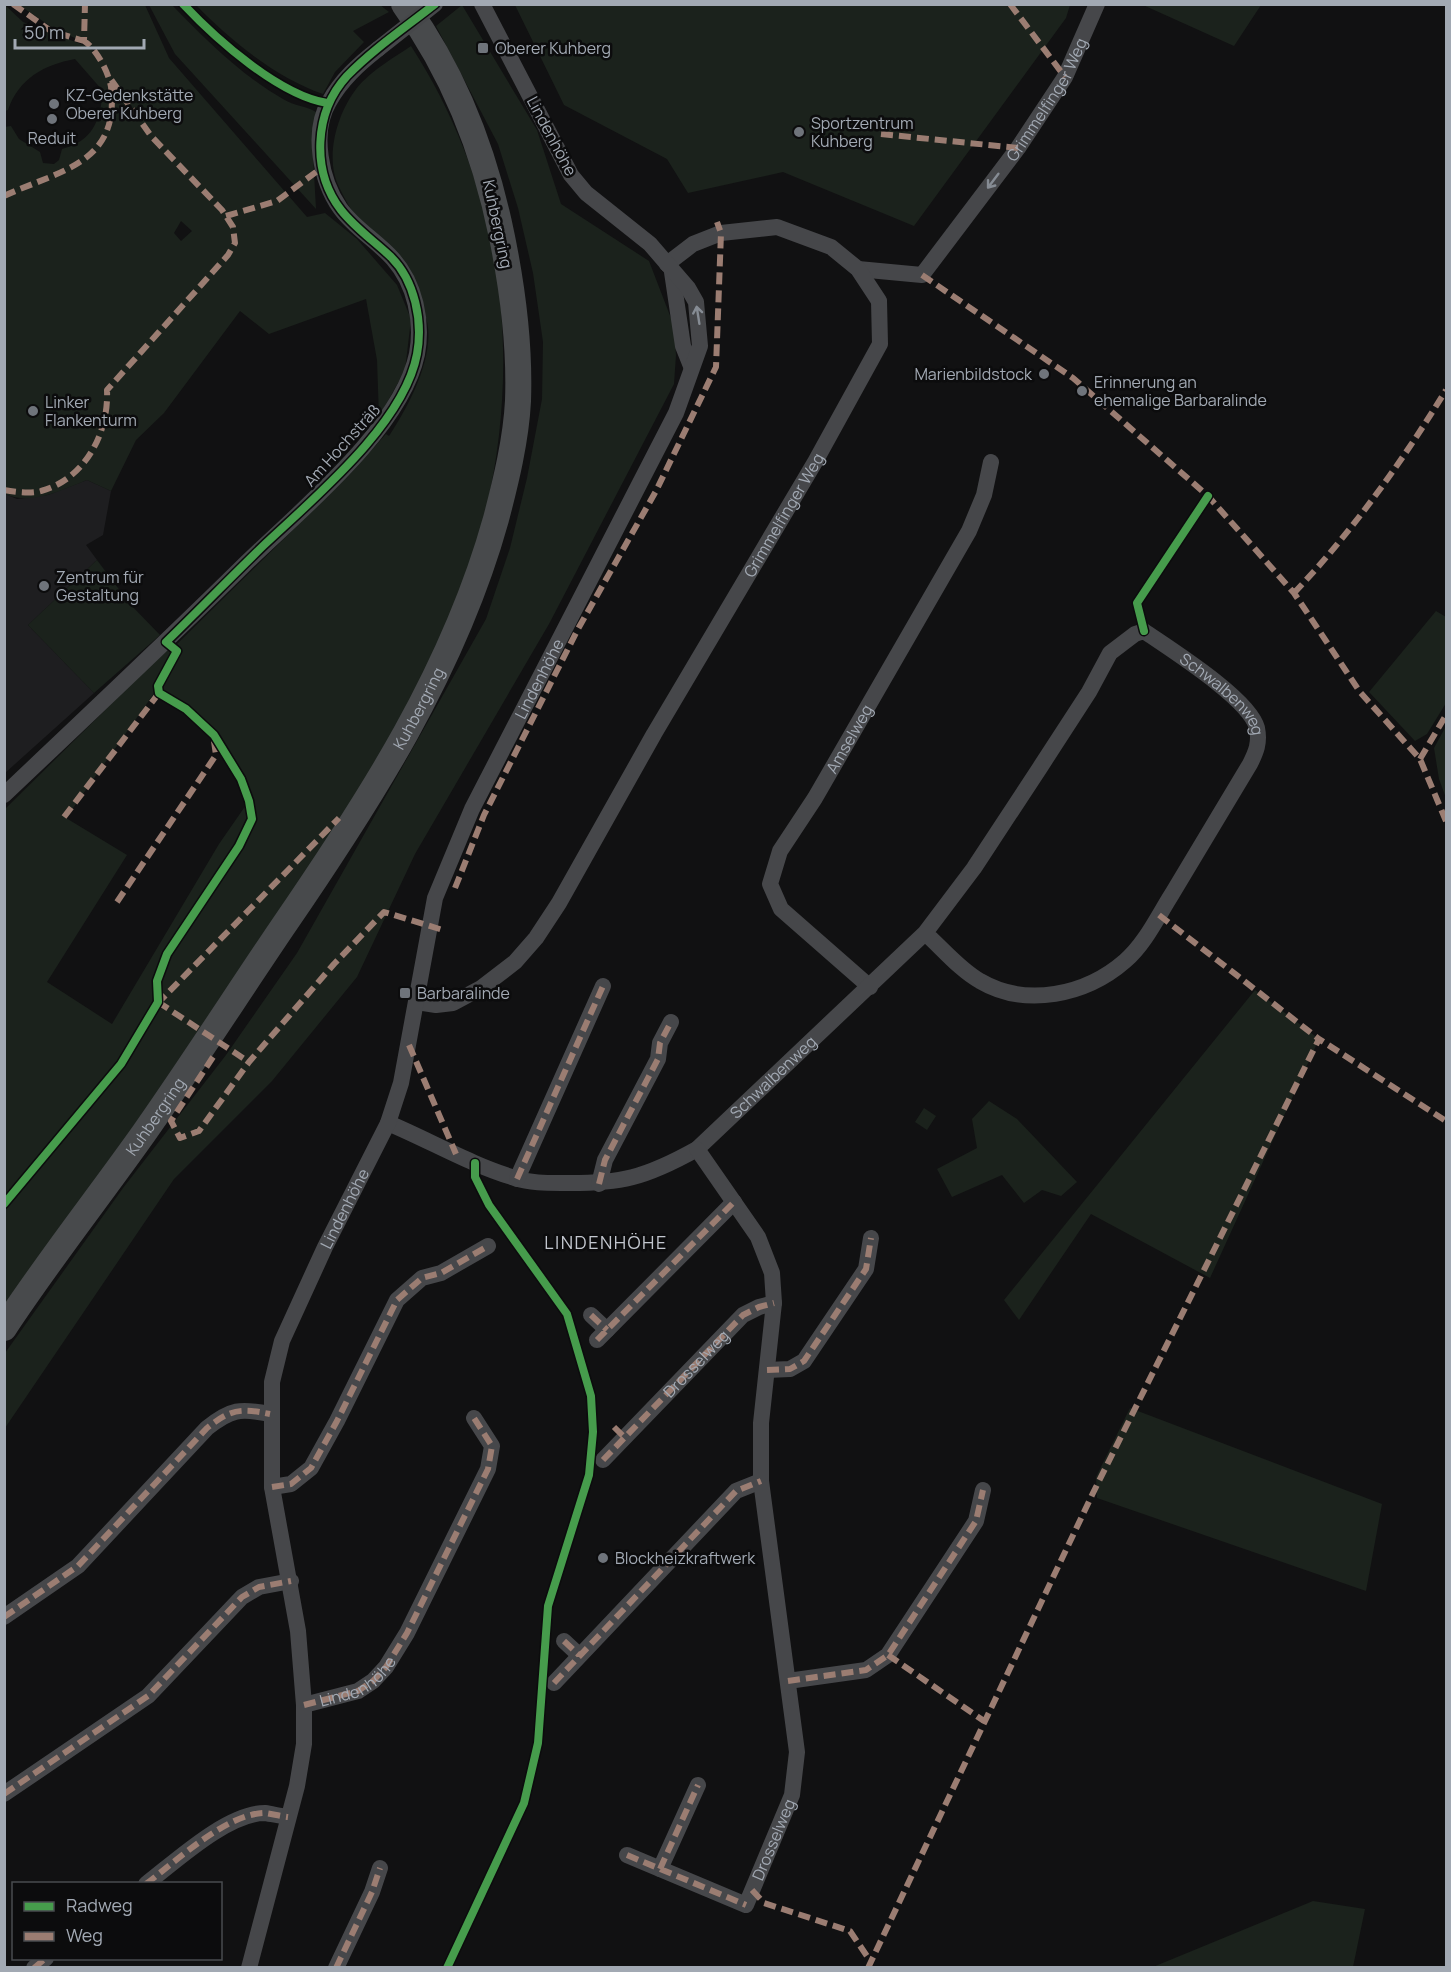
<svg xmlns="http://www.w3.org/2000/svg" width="1451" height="1972" font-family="Manrope,sans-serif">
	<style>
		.built { fill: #1e1e20 }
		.green { fill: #1b221c; fill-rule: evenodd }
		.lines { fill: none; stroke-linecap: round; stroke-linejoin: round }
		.street { stroke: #46474a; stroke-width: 16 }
		.primary { stroke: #484a4c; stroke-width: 26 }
		.street-bridge { stroke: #46474a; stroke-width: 16 }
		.quiet { stroke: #9b7d72; stroke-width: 6; stroke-dasharray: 12 6; stroke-linecap: butt }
		.cycleway-casing { stroke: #0c0c0d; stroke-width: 11 }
		.cycleway { stroke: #469c4c; stroke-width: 8 }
		.oneway { stroke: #868c94 }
		.poi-dot { fill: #6f747b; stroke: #0c0c0d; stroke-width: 2 }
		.labels { text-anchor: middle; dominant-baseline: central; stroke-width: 5; stroke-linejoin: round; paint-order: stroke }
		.poi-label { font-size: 16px; fill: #a2a9b3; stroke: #0c0c0d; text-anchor: start }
		.street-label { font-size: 16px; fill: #a2a9b3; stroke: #0c0c0d }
		.neighbourhood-label { font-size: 18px; letter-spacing: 1.5px; fill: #c3c7cf; stroke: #0c0c0d }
	</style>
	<rect width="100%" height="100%" fill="#111112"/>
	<!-- built -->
	<path class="built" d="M87,480L111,491L103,535L86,545L97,560L28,625L94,693L5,773V494L17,499L48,495Z"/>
	<!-- green -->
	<path class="green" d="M5,5L23,22L86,46L101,56L86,43L53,28L19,5H145L169,58L307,217L325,213L357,239L397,285L411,319L405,370L379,417L377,360L366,299L269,334L240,311L164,413L136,440L111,491L87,480C61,490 32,506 5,494L4,127L11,126L19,139L40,152L43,163L54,164L59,160L62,149C93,141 100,121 103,91L75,59C44,65 19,78 8,110L5,111ZM181,221L192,231L181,241L174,233Z
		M149,5H172C205,39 241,75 283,99C294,106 307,106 318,113L313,155L316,209L175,54Z
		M380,5L389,12L353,31L364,42L335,72L323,94C275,77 231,41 196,5Z
		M462,5L537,130L561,204L649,261L674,326L676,355L674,384L549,624L415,854L357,977L272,1081L174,1179L5,1428V1353L123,1188L226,1055L297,953L486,619L510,548L527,478L542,399L543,342L533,273L518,208L498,144L436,26Z
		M515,5H1070L1066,18L914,226L783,172L688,193L667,159L564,105Z
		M1143,5L1261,4V5L1234,46Z
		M411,46C523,219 528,427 453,616C427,680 390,740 353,798C315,859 276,919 235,978C158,1090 81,1203 5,1315V1210L124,1066L162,1003L161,982L171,956L243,848L256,820L253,800L244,778L217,733L188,706L163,692L162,687L182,650L176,645L352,472L386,434L389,436C409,406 440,349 424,312C417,295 400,279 389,264C372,239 352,215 339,187C325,159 336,117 354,92C367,73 392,59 411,46Z
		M97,560L130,604L160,635L94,693L28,625Z
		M1436,611L1446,617V703L1427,734L1415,741L1369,692Z
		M169,647L174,652L155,685V692L66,818L127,855L47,982L112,1024L219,844L246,805L248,819L236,844L164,952L153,981L154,1003L117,1061L5,1198V809Z
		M1446,726V798L1439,779L1434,748Z
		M1255,990L1319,1039L1210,1278L1091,1214L1019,1320L1004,1300Z
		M989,1101L1017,1119L1077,1182L1061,1196L1042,1190L1024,1203L1002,1175L952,1197L937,1169L977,1148L972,1119Z
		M924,1108L936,1116L927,1130L915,1122Z
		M1130,1408L1382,1504L1366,1591L1097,1498L1096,1477Z
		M1313,1901L1365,1909L1353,1967H1153Z"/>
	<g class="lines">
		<!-- street -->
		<g class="street">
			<path id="s1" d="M858,269L922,275L1018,148L1065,77L1097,4"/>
			<path d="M672,272L683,346L691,366"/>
			<path d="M4,795C84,719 165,643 243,566C298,512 401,430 417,354C423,321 415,284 393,259C377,241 354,228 340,208C321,181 311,132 329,102C341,80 359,64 378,49"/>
			<path id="s2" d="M870,987L781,909L770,884L780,851L815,798L969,531L984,495L991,462"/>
			<path id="s3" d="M417,1002L436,1005L453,1003L481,988L515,962L536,938L559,903L654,734L815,462L880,344L879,301L858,269L831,247L777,227L721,233L693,244L667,264"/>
			<path id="s4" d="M388,1123C431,1141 471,1165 515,1178C530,1183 546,1183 561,1183C621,1184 645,1178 697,1149L925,933L974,868L1041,766L1089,692L1110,653L1135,634L1144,631C1170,649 1250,699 1257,728C1260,743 1256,752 1250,764C1224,807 1198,850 1172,894C1158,916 1145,944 1125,961C1086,995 1026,1008 980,981C960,970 942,948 925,933"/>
			<path d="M517,1179L603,986"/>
			<path d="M599,1184L605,1160L658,1059L660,1043L671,1022"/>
			<path d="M591,1315L607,1330"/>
			<path d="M597,1340L734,1202"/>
			<path d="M767,1370L790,1369L804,1361L866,1269L871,1238"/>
			<path id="s5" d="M603,1460L743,1315L759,1307L774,1303"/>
			<path d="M272,1487L291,1484L311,1468L337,1421L397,1300L422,1278L441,1273L488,1246"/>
			<path d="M4,1617L78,1566L207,1428C231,1409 240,1408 270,1414"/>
			<path d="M564,1641L579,1655"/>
			<path d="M788,1681L866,1670L888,1655L976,1521L983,1490"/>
			<path d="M554,1683L736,1491L761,1481"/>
			<path id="s6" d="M304,1705L358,1691L373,1681L386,1667L407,1633L488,1469L492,1446L474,1418"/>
			<path d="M4,1794L148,1696L242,1597L259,1587L291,1581"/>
			<path id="s7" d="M627,1855L746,1905L792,1795L797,1752L761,1481V1423L774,1303L772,1273L758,1237L697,1149"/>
			<path d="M660,1869L698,1785"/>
			<path d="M146,1884C175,1862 227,1813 265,1813C272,1814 280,1816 288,1817"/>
			<path d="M34,1968L46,1958"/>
			<path id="s8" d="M249,1968L297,1786L304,1744V1705L298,1631L272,1487V1382L282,1341L325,1247L388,1123L401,1083L435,898L472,809L676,413L700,346L696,302L688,288L650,244L586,193L571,175L482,4"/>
			<path d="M336,1968L372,1892L380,1868"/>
		</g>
		<!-- primary -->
		<path class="primary" id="s9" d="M4,1328C48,1261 98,1198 144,1133C191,1066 236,996 282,928C370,800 454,670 496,519C506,481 516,440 518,401C520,346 513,291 502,237C485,153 455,74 404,4"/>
		<!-- street-bridge -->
		<path class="street-bridge" d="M378,49L435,4"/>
		<!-- quiet -->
		<path class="quiet" d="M13,4L51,31L84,41
			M1010,4L1065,77
			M881,134L1018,148
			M4,196C60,170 120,164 111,87C109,73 96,48 84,41L85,4
			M226,216L277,201L324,166
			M922,275L1073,378L1208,496L1294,593L1360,692L1420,759L1446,821
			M4,490C15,492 31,494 41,491C85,479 109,433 107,390L228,255L235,243L233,227L222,210L151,136L110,78
			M1294,593C1352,532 1402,462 1446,390
			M1420,759L1446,715
			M64,817L159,693
			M455,888L484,815L578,629L656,491L716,367L721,233L717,222
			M117,902L216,755L214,741
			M1159,915L1319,1039
			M158,1002L249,1062
			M157,1004L339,818
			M409,1045L456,1154
			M213,1057L171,1121L180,1138L199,1131L249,1062L334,964L384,912L446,931
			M517,1179L603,986
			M599,1184L605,1160L658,1059L660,1043L671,1022
			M591,1315L607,1330
			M597,1340L734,1202
			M767,1370L790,1369L804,1361L866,1269L871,1238
			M614,1427L625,1438
			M603,1460L743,1315L759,1307L774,1303
			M272,1487L291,1484L311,1468L337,1421L397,1300L422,1278L441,1273L488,1246
			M4,1617L78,1566L207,1428C231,1409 240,1408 270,1414
			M564,1641L579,1655
			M888,1655L984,1721
			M788,1681L866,1670L888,1655L976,1521L983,1490
			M554,1683L736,1491L761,1481
			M304,1705L358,1691L373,1681L386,1667L407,1633L488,1469L492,1446L474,1418
			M4,1794L148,1696L242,1597L259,1587L291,1581
			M627,1855L746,1905
			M660,1869L698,1785
			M146,1884C175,1862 227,1813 265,1813C272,1814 280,1816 288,1817
			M752,1890L764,1903L850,1931L871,1962
			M34,1968L46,1958
			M336,1968L372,1892L380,1868
			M868,1968L1093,1493L1319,1039L1446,1121"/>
		<defs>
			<path id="cycleway" d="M183,4C217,40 279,95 327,103
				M1144,631L1137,603L1208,496
				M4,1204L121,1064L158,1002L157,981L167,954L239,846L252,819L249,801L241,779L214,735L186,709L159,693L158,686L177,651L166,642C199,610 230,578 263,546C314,498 404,424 417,354C423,321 415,281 391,257C374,241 355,228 341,210C311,171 314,112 347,76C373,49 406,27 435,4
				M447,1968L524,1803L538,1743L548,1606L589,1475L593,1432L591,1396L567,1314L489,1205L475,1177V1163"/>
		</defs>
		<!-- cycleway casing -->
		<use href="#cycleway" class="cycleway-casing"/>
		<!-- cycleway -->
		<use href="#cycleway" class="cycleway"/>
	</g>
	<!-- one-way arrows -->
	<defs><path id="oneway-shaft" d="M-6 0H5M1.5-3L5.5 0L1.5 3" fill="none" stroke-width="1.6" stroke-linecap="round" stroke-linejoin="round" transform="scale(1.5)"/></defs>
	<g class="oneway">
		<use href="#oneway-shaft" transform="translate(993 181) rotate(127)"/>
		<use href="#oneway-shaft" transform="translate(698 315) rotate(-99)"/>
	</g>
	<!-- markers -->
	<g class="poi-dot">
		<rect x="477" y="42" width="12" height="12" rx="3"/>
		<circle cx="54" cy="104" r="6"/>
		<circle cx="52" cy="119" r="6"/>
		<circle cx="799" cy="132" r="6"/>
		<circle cx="1044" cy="374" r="6"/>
		<circle cx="1082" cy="391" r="6"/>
		<circle cx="33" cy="411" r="6"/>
		<circle cx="44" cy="586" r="6"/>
		<rect x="399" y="987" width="12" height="12" rx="3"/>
		<circle cx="603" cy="1558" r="6"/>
	</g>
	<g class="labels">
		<!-- poi labels -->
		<g class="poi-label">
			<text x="495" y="48">Oberer Kuhberg</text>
			<text x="66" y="95">KZ-Gedenkstätte<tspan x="66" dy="18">Oberer Kuhberg</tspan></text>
			<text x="811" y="123">Sportzentrum<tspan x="811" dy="18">Kuhberg</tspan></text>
			<text x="52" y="138" text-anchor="middle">Reduit</text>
			<text x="1032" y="374" text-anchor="end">Marienbildstock</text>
			<text x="1094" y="382">Erinnerung an<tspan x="1094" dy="18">ehemalige Barbaralinde</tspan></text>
			<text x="45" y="402">Linker<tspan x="45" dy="18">Flankenturm</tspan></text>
			<text x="56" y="577">Zentrum für<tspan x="56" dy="18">Gestaltung</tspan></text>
			<text x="417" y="993">Barbaralinde</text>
			<text x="615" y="1558">Blockheizkraftwerk</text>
		</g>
		<!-- street labels -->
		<g class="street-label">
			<text stroke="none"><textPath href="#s1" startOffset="280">Grimmelfinger Weg</textPath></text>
			<text transform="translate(552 136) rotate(62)">Lindenhöhe</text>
			<text transform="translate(498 224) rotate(78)">Kuhbergring</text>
			<text transform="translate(342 445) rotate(-48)">Am Hochsträß</text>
			<text stroke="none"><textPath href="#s3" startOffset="633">Grimmelfinger Weg</textPath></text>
			<text stroke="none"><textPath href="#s8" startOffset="1353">Lindenhöhe</textPath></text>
			<text stroke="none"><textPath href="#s4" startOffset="1120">Schwalbenweg</textPath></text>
			<text stroke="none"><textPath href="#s9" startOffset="746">Kuhbergring</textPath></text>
			<text stroke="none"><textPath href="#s2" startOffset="312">Amselweg</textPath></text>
			<text stroke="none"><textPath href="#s4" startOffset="432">Schwalbenweg</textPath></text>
			<text stroke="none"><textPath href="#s9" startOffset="260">Kuhbergring</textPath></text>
			<text stroke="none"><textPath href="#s8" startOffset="784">Lindenhöhe</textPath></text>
			<text stroke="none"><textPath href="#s5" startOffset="134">Drosselweg</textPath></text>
			<text stroke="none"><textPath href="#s6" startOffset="60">Lindenhöhe</textPath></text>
			<text stroke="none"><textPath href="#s7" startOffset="200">Drosselweg</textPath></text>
		</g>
		<!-- neighbourhood labels -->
		<g class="neighbourhood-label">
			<text x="606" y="1242">LINDENHÖHE</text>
		</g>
	</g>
	<!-- border -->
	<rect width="1451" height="1972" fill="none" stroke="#a2a9b3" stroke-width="12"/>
	<!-- legend -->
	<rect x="12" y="1882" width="210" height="78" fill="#0c0c0d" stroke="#484b4f" stroke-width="1.5"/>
	<rect x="24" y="1902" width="30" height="9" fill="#469c4c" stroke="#484b4f" stroke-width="1.5"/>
	<text x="66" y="1912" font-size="18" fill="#a2a9b3">Radweg</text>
	<rect x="24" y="1932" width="30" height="9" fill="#9b7d72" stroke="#484b4f" stroke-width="1.5"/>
	<text x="66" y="1942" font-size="18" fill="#a2a9b3">Weg</text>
	<!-- scale -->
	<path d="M15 39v9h129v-9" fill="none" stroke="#a2a9b3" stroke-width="3"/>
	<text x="24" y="39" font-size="18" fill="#a2a9b3" stroke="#0c0c0d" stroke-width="4.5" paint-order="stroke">50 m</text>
</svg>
